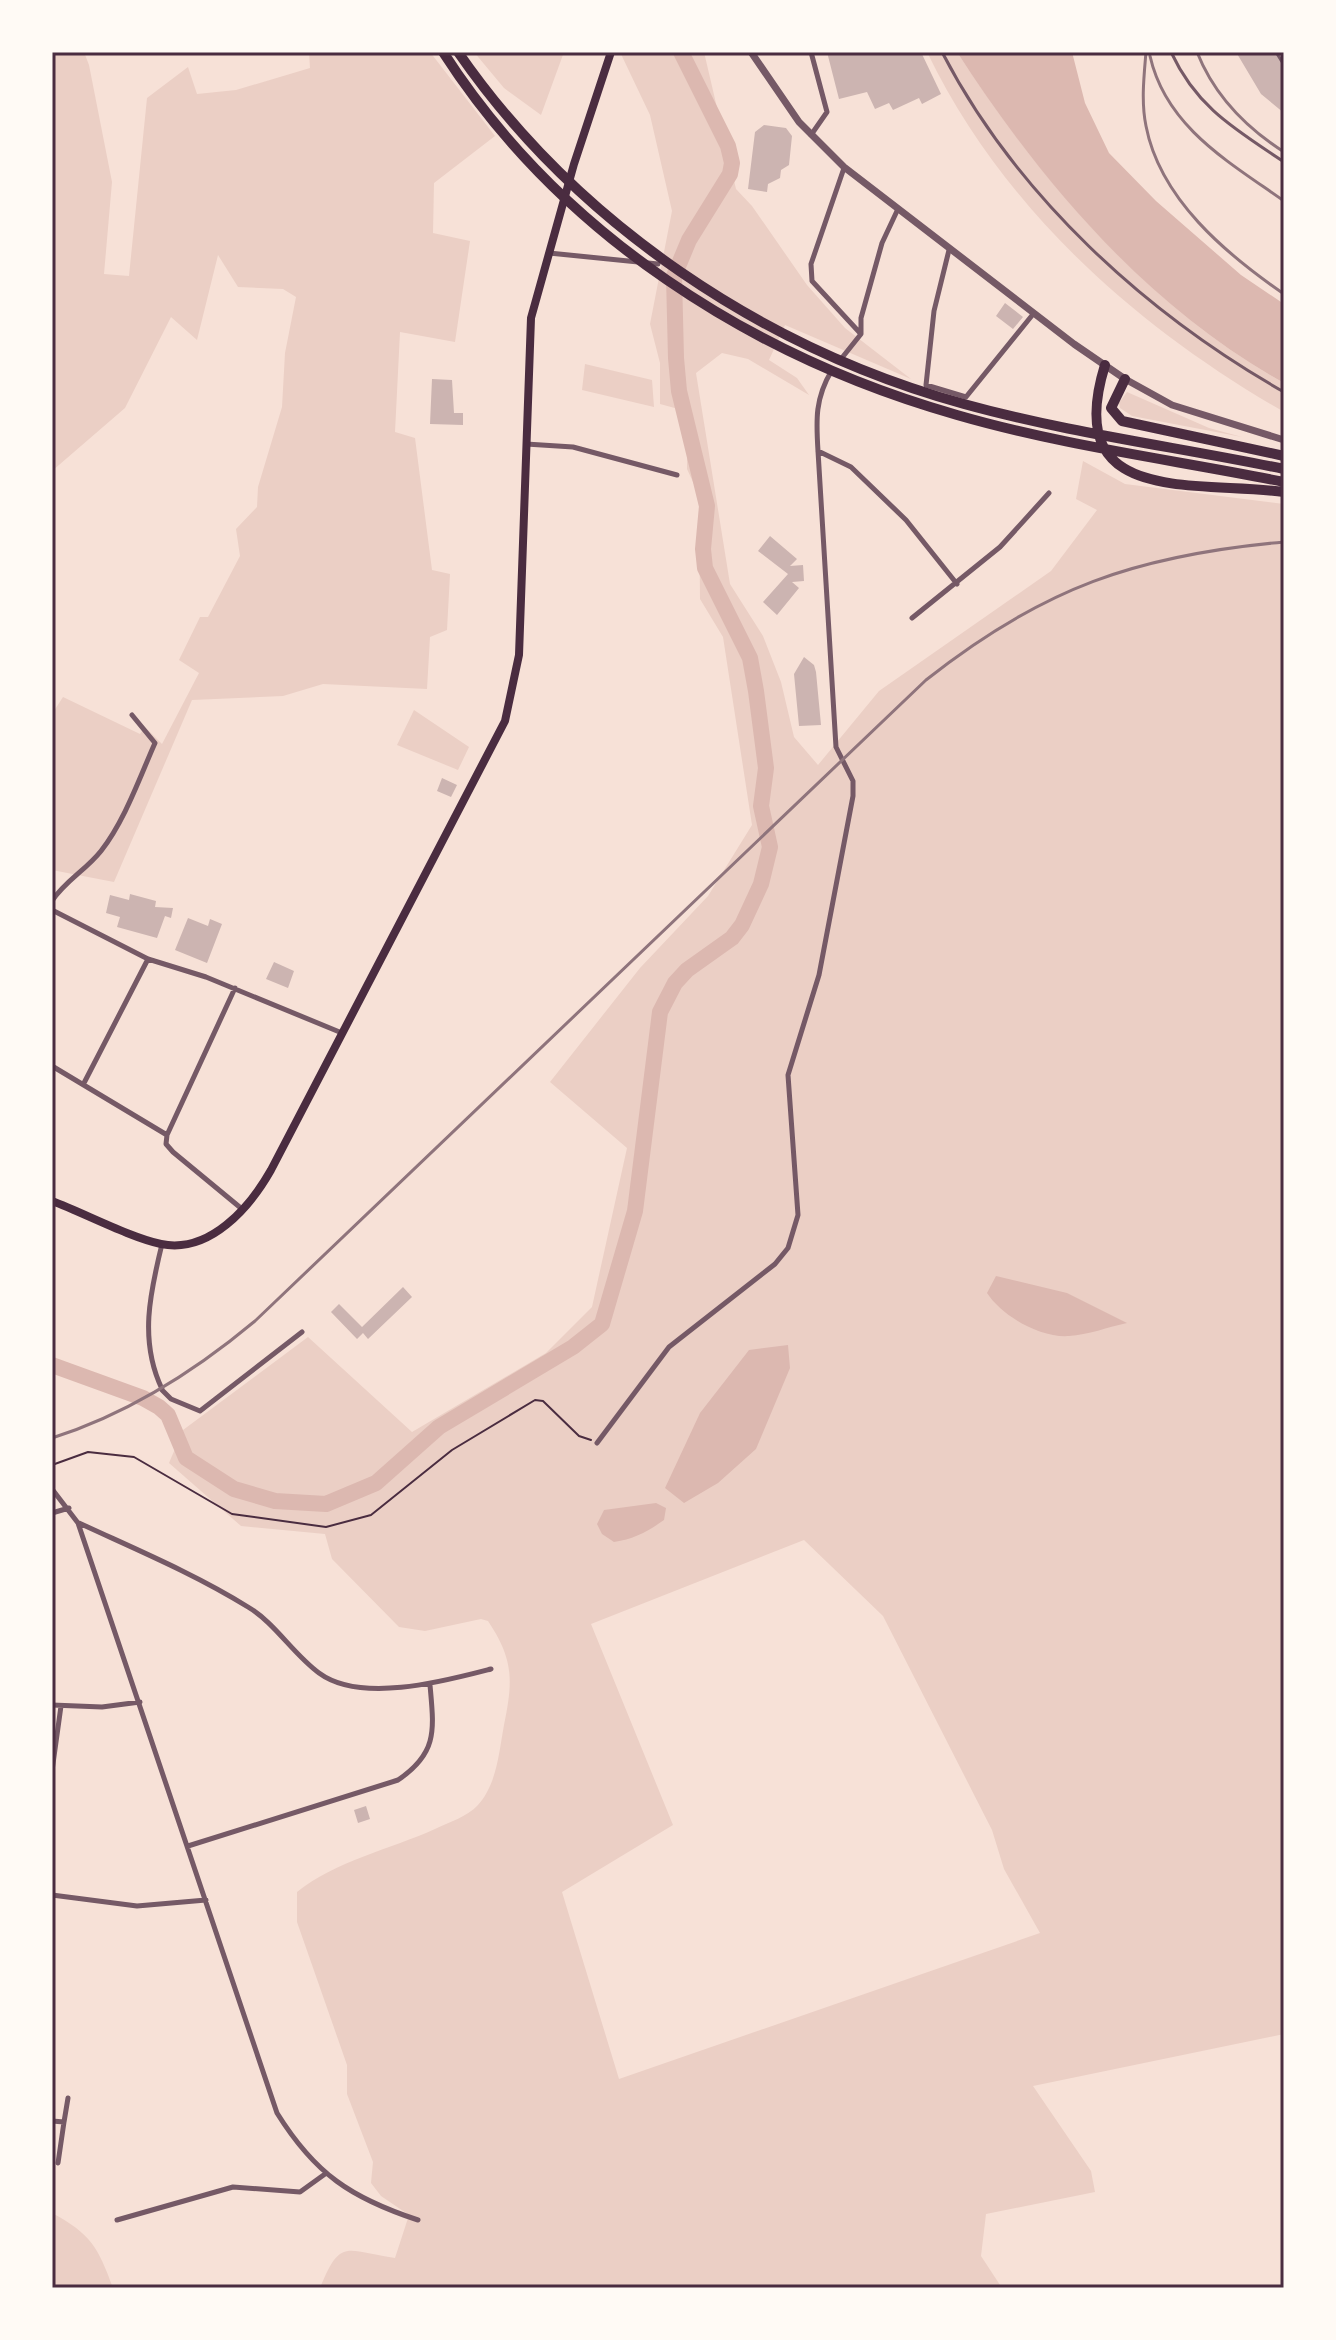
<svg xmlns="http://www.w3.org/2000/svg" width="1336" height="2340" font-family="'Public Sans',sans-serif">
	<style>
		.green { fill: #ebcfc5; fill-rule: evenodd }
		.water { fill: #dcb8b0 }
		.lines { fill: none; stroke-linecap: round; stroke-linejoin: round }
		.river { stroke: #dcb8b0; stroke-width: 16 }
		.building { fill: #ccb4b1 }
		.path { stroke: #4a2c40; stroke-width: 2 }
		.service { stroke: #755966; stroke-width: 3 }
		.minor { stroke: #755966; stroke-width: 5 }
		.tertiary { stroke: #755966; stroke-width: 7 }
		.secondary { stroke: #4a2c40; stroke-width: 8 }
		.motorway { stroke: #4a2c40; stroke-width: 10 }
		.rail { stroke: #8f747c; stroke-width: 3 }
		.neatline { fill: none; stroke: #4a2c40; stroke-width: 3 }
	</style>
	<rect width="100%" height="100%" fill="#f7e1d7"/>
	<!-- green -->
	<path class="green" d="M52,52H84L89,65L112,182L104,274L129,276L147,98L188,67L197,94L236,90L310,68L309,52H430L495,136L434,183L433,233L470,241L455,342L400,332L395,432L415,438L432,570L450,574L447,630L430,637L427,689L323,684L283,696L192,700L114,882L52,870V714L63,697L140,734L145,727L162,744L199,673L179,660L200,617H208L240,556L236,529L257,507L258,487L282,407L285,353L296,297L283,289L238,287L218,255L197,340L171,317L125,408L52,471Z
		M474,52H564L541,115L504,88Z
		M620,52H704L736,189L752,206L807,285L845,328L911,379L785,325L769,360L797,378L809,395L748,359L722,353L696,373L730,584L763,636L781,682L794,737L818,765L879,691L1051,571L1097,510L1076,499L1083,461L1125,484L1284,504V2034L1033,2086L1091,2171L1095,2192L986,2214L981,2256L1002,2288H320C341,2237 345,2251 395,2258L409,2215L381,2196L371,2183L373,2162L347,2094V2065L297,1922V1892C335,1861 391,1849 435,1829C449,1822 467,1817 478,1805C497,1784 499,1752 504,1725C513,1681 514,1660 488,1621L481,1619L425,1631L399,1627L332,1559L325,1534L241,1526L169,1463L183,1430L308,1337L412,1432L546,1353L592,1307L627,1148L550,1082L640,968L708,896L752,825L723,637L700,599L699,495L687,469V421L682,410L660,404V363L650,324L672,211L650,115ZM804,1540L883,1616L992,1830L1004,1869L1040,1933L619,2079L562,1892L673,1825L591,1624Z
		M927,52H957C1041,181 1147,307 1284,383V412C1135,326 1003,209 927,52Z
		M585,364L652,380L654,407L582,390Z
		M1127,392L1209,428L1242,437L1132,416L1120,408L1119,403Z
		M414,710L469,747L458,770L397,745Z
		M52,2213C91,2234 98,2247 113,2288H52Z"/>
	<!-- water -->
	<path class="water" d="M957,52H1072L1085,103L1109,153L1156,201L1241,275L1284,304V383C1147,307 1040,181 957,52Z
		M996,1276L1067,1293L1127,1323C1108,1327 1088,1335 1069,1336C1040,1338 1002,1316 987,1293Z
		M788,1345L790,1368L756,1449L718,1483L684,1503L665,1488L700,1413L749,1350Z
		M656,1503L666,1508L664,1520C647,1532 634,1539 614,1542L602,1534L597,1524L604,1510Z"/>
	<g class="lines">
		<!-- river -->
		<path class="river" d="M52,1365L143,1398L159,1407L168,1415L186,1458L234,1489L275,1501L326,1504L376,1483L439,1427L573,1347L602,1324L635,1211L660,1012L675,983L687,970L732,938L742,925L761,884L770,847L761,806L766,768L756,691L750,658L705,568L703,549L707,506L679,391L676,358L674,276L689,240L730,174L732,163L728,146L681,52"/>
	</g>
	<!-- building -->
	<path class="building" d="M827,52H921L941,94L922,104L919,98L893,110L889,103L875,109L867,92L839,99Z
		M1236,52H1284V113L1261,94Z
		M764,125L786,128L792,136L789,165L781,170L780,178L768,184L767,192L748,189L755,132Z
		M1005,303L1023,317L1013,329L996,316Z
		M432,379L452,380L454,413H463V425L430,424Z
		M770,536L797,559L790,566L803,565L804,581L792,582L799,588L777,615L763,602L788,574L758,551Z
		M804,657L814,665L816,672L821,725L799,726L794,674Z
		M442,778L457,785L451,797L437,791Z
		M130,894L156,901L155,907L173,908L171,918L165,916L157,938L117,927L120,917L106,913L110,895L129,900Z
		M188,918L208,926L210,919L222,924L207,963L175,950Z
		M274,962L294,971L288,988L266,979Z
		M403,1287L412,1297L368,1339L363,1333L357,1339L331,1312L339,1304L362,1327Z
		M366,1806L370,1819L358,1823L354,1810Z"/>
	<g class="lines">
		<!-- path -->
		<path class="path" d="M52,1465L88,1452L134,1457L232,1514L326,1527L371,1515L452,1450L535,1400L543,1401L579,1436L591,1440"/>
		<!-- service -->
		<path class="service" d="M942,52C1016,195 1145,313 1284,392
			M1171,52C1197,108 1235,129 1284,162
			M1276,52L1284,65"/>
		<!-- minor -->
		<path class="minor" d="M811,52L827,112L811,135
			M844,168L811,264L812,281L860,333
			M949,250L934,311L926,385L966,397L1034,313
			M549,253L658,264
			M841,359L861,334V318L882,243L897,211
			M526,444L573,447L677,475
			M818,451L851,467L906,520L957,584
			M912,618L1000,547L1049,493
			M52,901C65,881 86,870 101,851C125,820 139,779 155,743L132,715
			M52,910L148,959L206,977L342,1033
			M52,1066L167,1135L166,1144L173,1152L242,1209
			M84,1083L148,959
			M167,1135L235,988
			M162,1389C139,1341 150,1293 162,1244
			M162,1390L171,1399L200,1411L302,1332
			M597,1443L669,1347L775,1264L788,1248L798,1215L788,1075L819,975L853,796V781L836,747L818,451C816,420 815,398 832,370
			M52,1489L78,1523L277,2113C315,2174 351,2198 418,2220
			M52,1513L69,1508
			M79,1523C135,1549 195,1574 248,1607C275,1623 293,1654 319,1673C361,1704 445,1681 491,1669
			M52,1705L102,1707L140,1702
			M52,1771L61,1706
			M188,1846L398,1780C438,1753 434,1730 430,1685
			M52,1895L137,1906L206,1900
			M52,2121L64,2122L58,2163
			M64,2122L68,2098
			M117,2220L233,2187L300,2192L325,2174"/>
		<!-- tertiary -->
		<path class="tertiary" d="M751,52L799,122L844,167L1074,344L1125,379L1172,405L1284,440"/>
		<!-- secondary -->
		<path class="secondary" d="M52,1201C84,1213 129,1237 161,1244C210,1254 250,1207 271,1170L505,721L519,655L531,318L574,164L611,52"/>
		<!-- motorway -->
		<path class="motorway" d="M443,52C560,234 752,357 957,415C1064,446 1175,460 1284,482
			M458,52C577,224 764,349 964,404C1069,433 1177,447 1284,469
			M1105,365C1061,507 1193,480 1284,492
			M1125,379L1111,408L1122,421L1284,456"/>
		<!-- rail -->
		<path class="rail" d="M1146,52C1144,76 1141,102 1146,126C1160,199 1226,254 1284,294
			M1197,52C1214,95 1245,127 1284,152
			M1150,56C1166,127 1229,162 1284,201
			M52,1438C128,1414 194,1372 255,1321L926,680C1042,588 1137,555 1284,542"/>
	</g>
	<!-- border -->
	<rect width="1336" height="2340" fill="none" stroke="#fffaf5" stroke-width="108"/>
	<rect x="54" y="54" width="1228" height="2232" class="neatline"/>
</svg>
